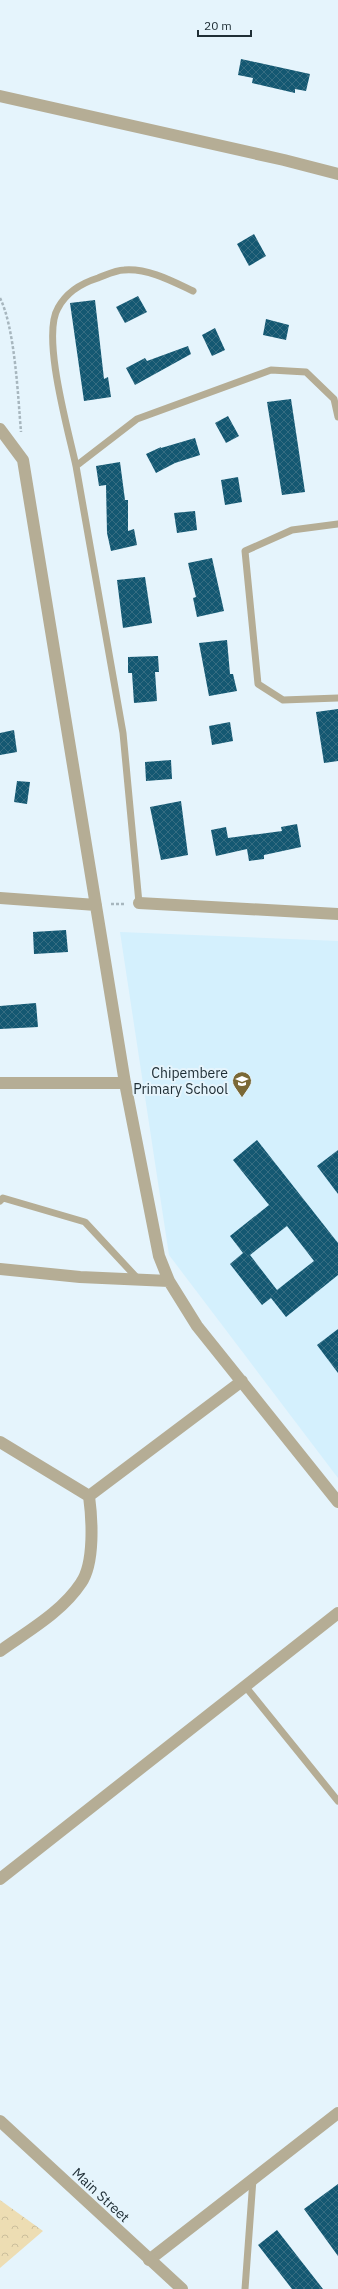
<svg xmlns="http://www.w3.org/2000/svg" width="338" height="2289" font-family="'IBM Plex Sans',sans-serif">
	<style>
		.built { fill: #d4f0fd }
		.park { fill: url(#park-crowns) }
		.building { fill: url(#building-cross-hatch); fill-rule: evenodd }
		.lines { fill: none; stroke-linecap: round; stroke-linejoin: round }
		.path { stroke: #a7b6be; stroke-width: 2.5; stroke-dasharray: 3 2; stroke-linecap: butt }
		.service { stroke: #b5ad95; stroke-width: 7 }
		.minor { stroke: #b5ad95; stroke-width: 12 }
		.tertiary { stroke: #b5ad95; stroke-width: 12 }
		.labels { text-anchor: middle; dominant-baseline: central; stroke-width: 4; stroke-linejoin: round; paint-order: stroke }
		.poi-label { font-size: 14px; fill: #202f36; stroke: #e5f4fc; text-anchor: end }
		.street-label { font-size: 14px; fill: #202f36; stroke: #e5f4fc }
	</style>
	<defs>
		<pattern id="park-crowns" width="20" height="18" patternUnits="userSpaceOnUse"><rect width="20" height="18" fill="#edddb3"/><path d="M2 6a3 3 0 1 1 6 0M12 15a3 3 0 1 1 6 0" fill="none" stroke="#cbbe9b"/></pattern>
		<pattern id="building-cross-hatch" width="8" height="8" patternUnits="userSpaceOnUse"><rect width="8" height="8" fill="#145872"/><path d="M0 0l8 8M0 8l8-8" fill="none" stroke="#366d82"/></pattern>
	</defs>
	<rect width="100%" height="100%" fill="#e5f4fc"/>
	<!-- built -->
	<path class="built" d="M120,932L338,941V1478L169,1255Z"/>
	<!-- park -->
	<path class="park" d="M0,2200L43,2231L0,2268Z"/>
	<!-- building -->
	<path class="building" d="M241,59L310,74L306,91L295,89V93L252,83L253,78L238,75Z
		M254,234L266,256L249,266L237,244Z
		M138,296L147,312L125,323L116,307Z
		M95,300L104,379L108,377L111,397L84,401L70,303Z
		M266,319L289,325L286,340L263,335Z
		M215,328L225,350L212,356L202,335Z
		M188,346L191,354L135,385L126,368L145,358L147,361Z
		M291,399L305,492L282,495L267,402Z
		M228,416L239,436L226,443L215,423Z
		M195,438L200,455L175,463L156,473L146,454L161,447V448Z
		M120,462L125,500H128V531L134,529L137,545L111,551L107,533L106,485L99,486L96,466Z
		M238,477L242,502L225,505L221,480Z
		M195,511L197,530L177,533L174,513Z
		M212,558L224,611L197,617L193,598L196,597L188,563Z
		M145,577L152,623L123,628L117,580Z
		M227,640L230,674H233L237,691L209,696L199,643Z
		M158,656L159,672H155L157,701L134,703L132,673H128V657Z
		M338,709V761L324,763L316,712Z
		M230,722L233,741L212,745L209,726Z
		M14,730L17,752L0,755V733Z
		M171,760L172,779L146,781L145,762Z
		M17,781L30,782L27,804L14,802Z
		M181,801L188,855L161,860L150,807Z
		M297,824L301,847L264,855V859L249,861L247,849L216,856L211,830L226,827L228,838L282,831L281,827Z
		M66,930L68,952L34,954L33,932Z
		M36,1003L38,1027L0,1029V1006Z
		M257,1140L338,1243V1275L286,1317L271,1298L262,1305L230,1264L243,1253L230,1236L269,1205L233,1160ZM287,1226L314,1261L277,1290L250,1255Z
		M338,1150V1194L317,1166Z
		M338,1329V1373L317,1345Z
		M338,2184V2256L304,2209Z
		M277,2230L323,2289H292L258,2245Z"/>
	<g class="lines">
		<!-- path -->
		<path class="path" d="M0,298C15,328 18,397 21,432
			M111,904H126"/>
		<!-- service -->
		<path class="service" d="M76,466C69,433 41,336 58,308C66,293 82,283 98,278C106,275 116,270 124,270C148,268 172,281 193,291
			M338,524L292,530L245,551L258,684L283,700L338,698
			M139,903L123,733L76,466L137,419L271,370L306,372L334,399L338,417
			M0,1201L3,1198L85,1222L138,1279
			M245,1686L338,1801
			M245,2289L253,2179"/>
		<!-- minor -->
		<path class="minor" d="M0,429L23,460L125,1083L159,1256L169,1281L197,1326L338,1502
			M0,898L96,905
			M139,903L338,914
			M0,1083H125
			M0,1269L80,1277L169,1281
			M0,1442L89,1496
			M89,1496L242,1381
			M0,1651C28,1631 62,1612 81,1583C95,1563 92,1518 89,1496
			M0,1879L338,1613
			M149,2260L338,2113"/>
		<!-- tertiary -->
		<path class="tertiary" d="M0,96L284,160L338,174
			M0,2121L182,2289"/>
	</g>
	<!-- icons -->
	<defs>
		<symbol id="school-pin" viewBox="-11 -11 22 30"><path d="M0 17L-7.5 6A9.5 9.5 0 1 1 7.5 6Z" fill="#7a6836" stroke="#e5f4fc"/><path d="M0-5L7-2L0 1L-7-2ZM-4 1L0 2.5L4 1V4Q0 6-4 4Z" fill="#fff"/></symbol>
	</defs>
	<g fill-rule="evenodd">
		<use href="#school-pin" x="231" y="1070" width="22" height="30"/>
	</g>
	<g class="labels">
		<!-- poi labels -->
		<g class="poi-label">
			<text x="228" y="1073">Chipembere<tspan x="228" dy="16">Primary School</tspan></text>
		</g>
		<!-- street labels -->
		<g class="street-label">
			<text transform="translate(101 2195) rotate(43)">Main Street</text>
		</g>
	</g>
	<!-- scale -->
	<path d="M198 30v6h53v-6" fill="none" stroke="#202f36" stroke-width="2"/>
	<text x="204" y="30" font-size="12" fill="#202f36" stroke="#e5f4fc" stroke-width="3" paint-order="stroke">20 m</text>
</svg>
